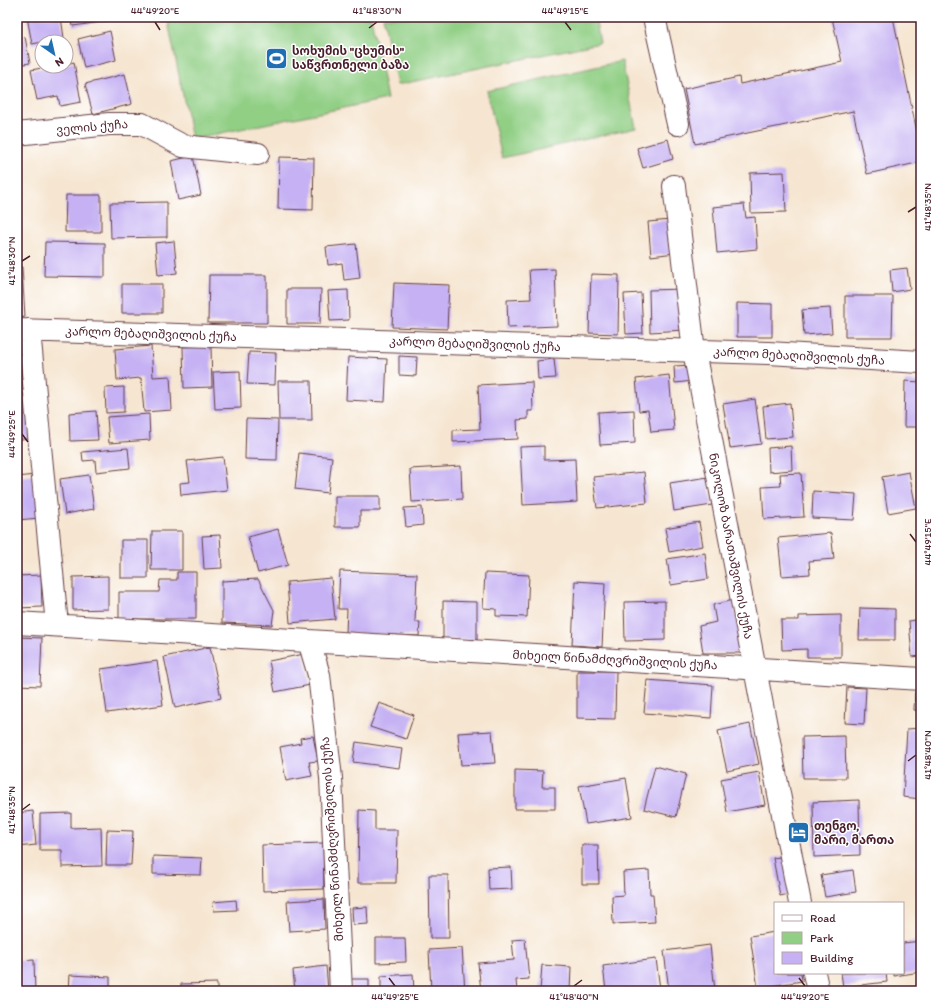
<svg xmlns="http://www.w3.org/2000/svg" width="938" height="1008" font-family="Itim,'Noto Sans Georgian',sans-serif">
	<style>
		.green { fill: #91cf85; stroke: #6e7758 }
		.building { fill: #c5b1f3 }
		.lines { fill: none; stroke-linecap: round; stroke-linejoin: round }
		.minor-casing { stroke: #643d44; stroke-width: 24 }
		.minor { stroke: #fff; stroke-width: 22 }
		.ticks { fill: none; stroke: #4a1f2b; stroke-width: 1.5 }
		.labels { text-anchor: middle; dominant-baseline: central; stroke-width: 3; stroke-linejoin: round; paint-order: stroke }
		.poi-label { font-size: 12px; font-weight: bold; fill: #4a1f2b; stroke: #fff; text-anchor: start }
		.street-label { font-size: 12px; fill: #4a1f2b; stroke: #fff }
		.neatline { fill: none; stroke: #4a1f2b; stroke-width: 1.5 }
		.ticks-label { font-size: 10px; text-anchor: middle; fill: #4a1f2b }
	</style>
	<rect width="100%" height="100%" fill="#fff"/>
	<filter id="ink" filterUnits="userSpaceOnUse"><feTurbulence type="fractalNoise" baseFrequency=".025" numOctaves="2"/><feDisplacementMap in="SourceGraphic" scale="8" xChannelSelector="R" yChannelSelector="G"/><feConvolveMatrix kernelMatrix="1 2 1 2 8 2 1 2 1" color-interpolation-filters="sRGB"/></filter>
	<filter id="wash" filterUnits="userSpaceOnUse"><feTurbulence type="fractalNoise" baseFrequency=".012" numOctaves="4" result="noise"/><feDisplacementMap in="SourceGraphic" scale="16" xChannelSelector="R" yChannelSelector="G"/><feGaussianBlur stdDeviation="0.9" result="paint"/><feColorMatrix in="noise" values="0 0 0 0 0 0 0 0 0 0 0 0 0 0 0 0 0 1.4 0 .05"/><feComposite in="paint" operator="in"/></filter>
	<g filter="url(#wash)">
		<rect width="100%" height="100%" fill="#f6e6d1"/>
		<!-- green -->
		<path class="green" d="M167,17H371L387,99L192,139Z
			M383,17H595L600,43L397,85Z
			M622,61L636,128L502,158L487,91Z"/>
		<g id="blocks">
			<!-- building -->
			<path class="building" d="M27,17H61L64,38L32,44Z
				M71,17H108V21L73,26Z
				M893,17L921,152V162L867,174L853,111L695,144L684,89L739,77L740,84L842,62L832,18Z
				M110,31L116,60L84,68L78,39Z
				M25,37L30,63L17,65V39Z
				M74,62L81,102L60,106L58,96L37,100L31,70L53,66H66V64Z
				M125,74L132,104L93,114L85,84Z
				M668,139L673,159L643,168L637,148Z
				M193,156L201,195L178,200L171,161Z
				M279,157L314,158L313,210L278,209Z
				M784,172L786,212L751,213L750,173Z
				M66,195H101V232H65Z
				M167,202V237L111,238L110,203Z
				M744,204L746,218L755,217L757,249L717,253L713,207Z
				M671,220L675,253L651,256L648,222Z
				M174,241L177,273L158,275L155,243Z
				M45,242L105,243V277L44,276Z
				M356,244L360,278L344,280L342,263L328,265L326,247Z
				M17,267H22L25,317L17,318Z
				M907,268L910,289L892,292L890,270Z
				M555,269L557,326L508,328L507,300L531,299L529,270Z
				M591,274L619,275L618,334L589,333Z
				M209,275H267V323H208Z
				M394,283L449,285L447,329L392,327Z
				M122,284H162V313H122Z
				M287,289H321L320,324H287Z
				M683,289L685,330L650,332L649,290Z
				M348,290L349,320L330,321L328,291Z
				M641,293L643,333L626,334L624,294Z
				M845,296H893L892,337H845Z
				M737,303L772,304V337H737Z
				M830,308L832,333L804,335L802,310Z
				M151,346L153,377L170,376L172,410L144,412L141,378L117,380L115,349Z
				M211,346L212,387L184,388L183,347Z
				M249,352L276,353L275,385L247,384Z
				M399,356L417,357L416,376L399,375Z
				M348,357L387,359L385,402L346,400Z
				M554,359L556,378L538,379L537,361Z
				M692,365L693,381L675,383L674,366Z
				M240,371L241,408L215,409L213,372Z
				M669,375L674,430L651,432L648,410L639,411L636,379Z
				M278,381H311L312,420H279Z
				M905,381L921,382V427H904Z
				M532,382L533,411H528V419L517,420L518,439L453,442V430L480,429L478,385Z
				M124,387V412L106,413L105,388Z
				M17,399H25L26,414H28L29,439H17Z
				M755,399L761,444L730,448L723,404Z
				M790,403L793,437L766,439L763,406Z
				M634,410L635,443L600,445L598,412Z
				M96,411L98,440L70,441L69,413Z
				M149,414L150,440L109,443L107,417Z
				M246,419L278,420L277,460L245,459Z
				M544,446V460L575,459L577,502L523,505L520,447Z
				M791,446L792,470L769,472L768,448Z
				M128,448L130,468L96,472L95,460L83,461L82,452Z
				M299,453L332,457L328,493L295,489Z
				M223,457L227,490L181,495L180,483L190,482L187,461Z
				M461,466L462,499L412,502L410,469Z
				M644,472L647,503L597,508L593,477Z
				M909,472L916,508L888,513L882,477Z
				M801,473L804,517L764,519L762,487L781,486L780,474Z
				M35,475L40,518L17,520V477Z
				M89,475L94,509L65,514L60,479Z
				M708,477L712,505L674,511L670,483Z
				M813,491L856,494L854,520L812,518Z
				M335,496H380V511H360V527H335Z
				M422,507L423,525L406,527L404,508Z
				M699,522L703,546L669,552L665,528Z
				M278,529L288,565L258,573L248,537Z
				M152,531H182V570H151Z
				M831,533L834,559L809,561L810,574L782,576L778,538Z
				M220,535L222,568L204,569L202,536Z
				M121,540H148V578H121Z
				M705,553L708,579L671,585L667,559Z
				M340,571L417,574L415,622H420L419,636L346,633L347,609H338Z
				M177,572H196V619H119V592H159L160,580H177Z
				M485,573L529,575L527,617L496,616V609L483,608Z
				M41,575L42,607L17,608V576Z
				M108,576V609L73,610V577Z
				M331,578L335,619L290,623L287,582Z
				M258,579L274,610L272,625L222,623V581Z
				M575,581L605,583L602,647L572,645Z
				M733,600L743,653H703L699,626L716,622L713,605Z
				M443,601L477,602V640L443,639Z
				M665,601V640L625,641L624,602Z
				M860,608L895,609V640H859Z
				M841,615V657H807V649L782,650L781,620H799V616Z
				M921,619V656L912,657L909,621Z
				M17,637L42,638L40,686L17,685Z
				M210,647L221,698L175,708L164,657Z
				M304,654L310,685L275,692L269,661Z
				M157,661L163,705L107,713L101,669Z
				M577,671H616L615,719L577,718Z
				M647,680L713,685L711,718L644,713Z
				M847,687L866,688L864,724L845,723Z
				M915,692H921V711L914,710Z
				M379,703L414,715L406,739L370,727Z
				M750,724L759,764L727,771L718,731Z
				M921,728V799L903,797L907,729Z
				M492,731L495,763L461,765L458,733Z
				M313,736L318,761L309,762L312,776L286,781L280,747L301,743L300,738Z
				M845,736L846,778H803L802,737Z
				M356,742L402,749L399,768L353,762Z
				M655,766L686,774L676,817L644,809Z
				M515,770L543,771L542,787H555V809H515Z
				M759,772L765,805L727,812L721,779Z
				M626,778L632,817L586,824L579,786Z
				M859,800L860,855L814,857L813,802Z
				M359,810L375,811V830H397L396,883H358Z
				M33,811L36,845L17,847V813Z
				M71,813V828L101,827L102,866L62,867V850H40V814Z
				M107,830L133,831L131,865H106Z
				M323,843L324,889L263,891L262,845Z
				M582,845H598L599,884H582Z
				M153,856L202,858L201,875L153,874Z
				M786,856L793,893L780,896L773,858Z
				M511,867L512,889L489,890L488,868Z
				M649,870L650,894H653L655,922L613,924L612,896L624,895L623,872Z
				M853,870L856,892L825,897L821,875Z
				M429,875H448L449,938H430Z
				M324,899L325,929L289,931L287,901Z
				M236,900L237,910L214,911L213,902Z
				M367,907L368,924L353,925L352,908Z
				M775,932V973H801L802,981L758,988L750,936Z
				M376,938H405L406,962L376,963Z
				M525,939L529,979L516,980L517,991H481L478,963L514,960L512,940Z
				M921,941V972L894,976V973H903V943Z
				M710,945L715,991H669L664,951Z
				M462,948L465,991H431L429,950Z
				M656,959L660,989L644,991H606L603,966Z
				M34,960L35,991H17V961Z
				M542,965L571,967L570,991H540Z
				M326,966L328,991H295L293,970Z
				M841,973H886L887,982L843,987Z
				M413,974L414,991H381V976Z
				M70,975L110,977V991H69Z
				M351,979H369V991H352Z
				M217,983V991H181V984Z"/>
		</g>
	</g>
	<g filter="url(#ink)">
		<use href="#blocks" fill-opacity="0" stroke="#643d44" stroke-width="1"/>
		<g class="lines">
			<defs>
				<path id="minor" d="M654,17L678,124
					M17,134L109,124H142L183,146L258,154
					M674,186L694,351L800,903
					M17,330L768,353L921,362
					M29,330L57,625
					M17,623L921,679
					M309,641L319,675L331,778L341,991
					M814,973L818,991"/>
			</defs>
			<!-- minor casing -->
			<use href="#minor" class="minor-casing"/>
			<!-- minor -->
			<use href="#minor" class="minor"/>
		</g>
	</g>
	<!-- ticks -->
	<path class="ticks" d="M155,22L160,30M565,22L571,30M369,28L377,22M908,212L916,207M22,261L30,256M22,434L28,442M910,534L916,542M908,761L916,755M22,810L30,804M389,978L395,986M799,978L805,986M574,986L582,980"/>
	<!-- icons -->
	<defs>
		<symbol id="stadium-square" viewBox="-11 -11 22 22"><rect x="-9" y="-9" width="18" height="18" rx="4" fill="#1f6fb2" stroke="#fff"/><path d="M0-5a6.5 5 0 1 0 0 10a6.5 5 0 1 0 0-10ZM-3.5-1.8h7v3.6h-7Z" fill="#fff"/></symbol>
		<symbol id="hotel-square" viewBox="-11 -11 22 22"><rect x="-9" y="-9" width="18" height="18" rx="4" fill="#1f6fb2" stroke="#fff"/><path d="M-6-4.5h1.5V1H6V5H4.5V3h-9V5H-6ZM-4 0a1.8 1.8 0 1 1 3.6 0ZM.5 0V-2.5h3Q6-2.5 6 0Z" fill="#fff"/></symbol>
	</defs>
	<g fill-rule="evenodd">
		<use href="#stadium-square" x="264" y="46" width="25" height="25"/>
		<use href="#hotel-square" x="786" y="820" width="25" height="25"/>
	</g>
	<g class="labels">
		<!-- poi labels -->
		<g class="poi-label">
			<text x="292" y="51">სოხუმის "ცხუმის"<tspan x="292" dy="14">საწვრთნელი ბაზა</tspan></text>
			<text x="814" y="826">თენგო,<tspan x="814" dy="14">მარი, მართა</tspan></text>
		</g>
		<!-- street labels -->
		<g class="street-label">
			<text transform="translate(92 127) rotate(-5)">ველის ქუჩა</text>
			<text transform="translate(151 334) rotate(2)">კარლო მებაღიშვილის ქუჩა</text>
			<text transform="translate(475 344) rotate(2)">კარლო მებაღიშვილის ქუჩა</text>
			<text transform="translate(799 356) rotate(3)">კარლო მებაღიშვილის ქუჩა</text>
			<text transform="translate(731 546) rotate(79)">ნიკოლოზ ბარათაშვილის ქუჩა</text>
			<text transform="translate(615 660) rotate(3)">მიხეილ წინამძღვრიშვილის ქუჩა</text>
			<text transform="translate(332 839) rotate(-94)">მიხეილ წინამძღვრიშვილის ქუჩა</text>
		</g>
	</g>
	<!-- margin -->
	<rect width="938" height="1008" fill="none" stroke="#fff" stroke-width="44"/>
	<!-- legend -->
	<rect x="774" y="902" width="130" height="72" fill="#ffffff" stroke="#b7a5aa"/>
	<rect x="782" y="915" width="20" height="6" fill="#ffffff" stroke="#b7a5aa"/>
	<text x="810" y="922" font-size="12" fill="#4a1f2b">Road</text>
	<rect x="782" y="932" width="20" height="12" fill="#91cf85" stroke="#b7a5aa"/>
	<text x="810" y="942" font-size="12" fill="#4a1f2b">Park</text>
	<rect x="782" y="952" width="20" height="12" fill="#c5b1f3" stroke="#b7a5aa"/>
	<text x="810" y="962" font-size="12" fill="#4a1f2b">Building</text>
	<!-- north arrow -->
	<g transform="translate(54 54) rotate(146)"><circle r="19" fill="#ffffff" stroke="#b7a5aa"/>
	<path d="M0-3L7 15L0 10L-7 15Z" fill="#1f6fb2"/>
	<text y="-6" font-size="11" font-weight="bold" text-anchor="middle" fill="#4a1f2b">N</text>
	</g>
	<rect x="22" y="22" width="894" height="964" class="neatline"/>
	<g class="ticks-label">
		<text x="155" y="14">44°49'20"E</text>
		<text x="377" y="14">41°48'30"N</text>
		<text x="565" y="14">44°49'15"E</text>
		<text transform="translate(927 207) rotate(-90)" y="4">41°48'35"N</text>
		<text transform="translate(11 261) rotate(-90)" y="4">41°48'30"N</text>
		<text transform="translate(11 434) rotate(-90)" y="4">44°49'25"E</text>
		<text transform="translate(927 542) rotate(-90)" y="4">44°49'15"E</text>
		<text transform="translate(927 755) rotate(-90)" y="4">41°48'40"N</text>
		<text transform="translate(11 810) rotate(-90)" y="4">41°48'35"N</text>
		<text x="395" y="1000">44°49'25"E</text>
		<text x="574" y="1000">41°48'40"N</text>
		<text x="805" y="1000">44°49'20"E</text>
	</g>
</svg>
